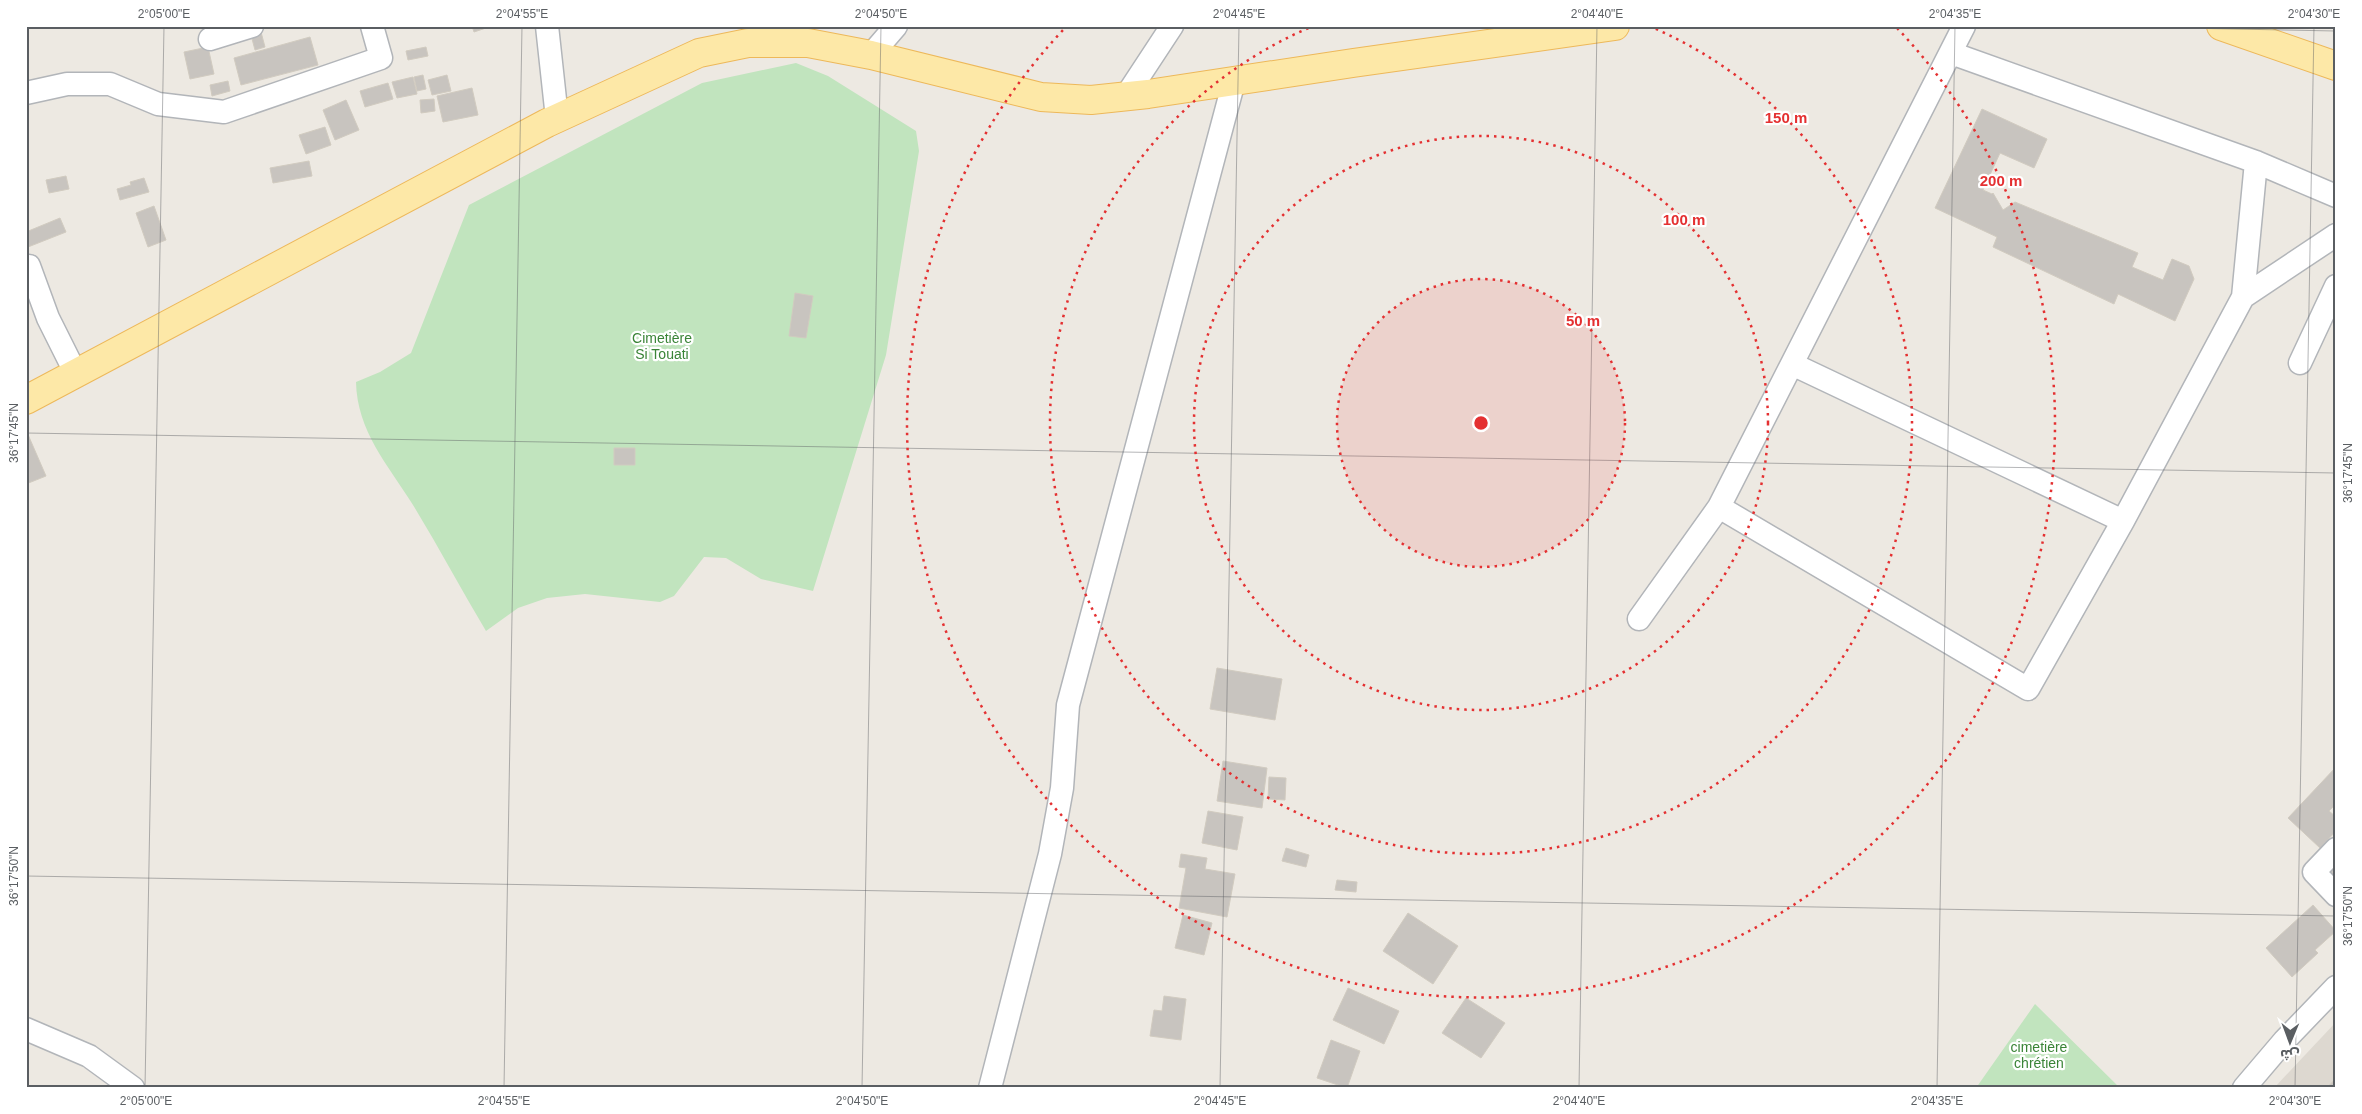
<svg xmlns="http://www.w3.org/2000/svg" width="2362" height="1114" font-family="Arial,'Noto Sans Arabic',sans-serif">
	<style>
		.education { fill: #ddd8d0 }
		.green { fill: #c1e4be }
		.building { fill: #c8c4bf; stroke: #d1cbc0 }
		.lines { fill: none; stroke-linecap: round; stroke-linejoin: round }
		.minor-casing { stroke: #b2b5b9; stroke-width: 25 }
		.major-casing { stroke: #edb85a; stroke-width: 30 }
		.minor { stroke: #fff; stroke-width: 22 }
		.major { stroke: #fde8a7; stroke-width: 28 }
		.ticks { fill: none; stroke: #5a5e62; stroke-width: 1; stroke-opacity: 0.45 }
		.ring { fill: none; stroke: #e43031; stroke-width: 2.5; stroke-dasharray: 2.5 5 }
		.labels { text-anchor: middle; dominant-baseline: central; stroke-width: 4.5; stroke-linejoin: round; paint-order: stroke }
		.park-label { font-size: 14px; fill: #3a8437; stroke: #fff }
		.centre { fill: #e43031; stroke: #fff; stroke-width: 2.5 }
		.ring-label { font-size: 15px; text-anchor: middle; font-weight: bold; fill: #e43031; stroke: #fff; stroke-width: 4.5; stroke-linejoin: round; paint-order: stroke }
		.neatline { fill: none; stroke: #5a5e62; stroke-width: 2 }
		.ticks-label { font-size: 12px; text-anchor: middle; fill: #5a5e62 }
	</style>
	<rect width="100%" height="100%" fill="#ede9e2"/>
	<!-- education -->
	<path class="education" d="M2336,1022V1088H2274Z"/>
	<!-- green -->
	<path class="green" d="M796,63L828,76L916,131L919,151L886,355L813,591L761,579L726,558L704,557L674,596L660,602L585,594L547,598L518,608L486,631C461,589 438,546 413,505C388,465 357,431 356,382L380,372L411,353L469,205L702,83Z
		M2035,1004L2120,1088H1976Z"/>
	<!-- building -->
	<path class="building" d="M472,26H492L474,32Z
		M261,32L265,47L255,50L251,35Z
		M310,37L318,65L241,85L234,58Z
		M208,47L214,74L190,79L184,52Z
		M426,47L428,56L408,60L406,51Z
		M423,75L426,89L417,91L414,77Z
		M447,75L451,91L432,95L428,80Z
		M413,77L417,94L397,98L392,82Z
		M228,81L230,91L212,96L210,85Z
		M388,83L393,99L365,107L360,91Z
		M472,88L478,115L443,122L437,96Z
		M434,99L435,111L421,113L420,100Z
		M346,100L359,130L335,140L323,110Z
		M1982,109L2047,139L2034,168L2000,153L1983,190L1992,194L1993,193L2003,210L2015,202L2138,253L2132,267L2163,280L2172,259L2189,266L2194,279L2175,321L2118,294L2114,304L1993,247L1997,237L1935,208Z
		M325,127L331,145L306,154L299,135Z
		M309,161L312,176L273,183L270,168Z
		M66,176L69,189L49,193L46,180Z
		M144,178L149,192L120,200L117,189L131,185L130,182Z
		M154,206L166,240L148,247L136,213Z
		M60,218L66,232L28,247L26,232Z
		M795,293L813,296L806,338L789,336Z
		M26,430L46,476L26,484Z
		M614,448H635V465H614Z
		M1217,668L1282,679L1275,720L1210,709Z
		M1223,761L1267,768L1262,808L1217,801Z
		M2336,767V804L2329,811L2336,817V831L2320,848L2288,818Z
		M1269,777L1286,778L1285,800L1268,799Z
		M1208,811L1243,817L1237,850L1202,843Z
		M1286,848L1309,855L1306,867L1282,861Z
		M1181,854L1207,858L1205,869L1235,874L1227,917L1179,908L1186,868L1179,867Z
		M2336,865V879L2329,873Z
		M1337,880L1357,882L1356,892L1335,890Z
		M2313,905L2336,931L2315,950L2318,953L2292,977L2266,948Z
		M1408,913L1458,946L1433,984L1383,951Z
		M1183,915L1212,923L1204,955L1175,948Z
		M1348,988L1399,1011L1384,1044L1333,1020Z
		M1164,996L1186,999L1181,1040L1150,1036L1154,1010L1162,1011Z
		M1466,998L1505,1023L1481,1058L1442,1033Z
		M1331,1040L1360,1051L1347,1088L1317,1078Z
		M2336,1078V1088H2327Z"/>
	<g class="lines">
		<defs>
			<path id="minor" d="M547,26L557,118
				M210,39L252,26
				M1951,53L2256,162L2336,196
				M871,55L896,26
				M26,93L67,84H110L158,104L224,112L381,58L372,26
				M1126,96L1172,26
				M2256,162L2243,297L2336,235
				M26,266H29L48,318L76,374
				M2300,363L2336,286
				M1792,364L2123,521
				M1719,507L2028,689L2123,521L2243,297
				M1639,619L1719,507L1964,26
				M2336,849L2314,872L2336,895
				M26,1029L89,1056L133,1088
				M990,1088L1050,854L1062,788L1068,705L1234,81
				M2244,1088L2284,1041L2336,987"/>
			<path id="major" d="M2221,26L2336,66
				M26,400L547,123L699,53L748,43H808L871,55L1041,97L1091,100L1148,94L1353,63L1615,26"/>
		</defs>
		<!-- minor casing -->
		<use href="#minor" class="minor-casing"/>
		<!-- major casing -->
		<use href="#major" class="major-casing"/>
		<!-- minor -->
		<use href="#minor" class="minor"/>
		<!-- major -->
		<use href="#major" class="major"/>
	</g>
	<!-- ticks -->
	<path class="ticks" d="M2079,26L2336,31M26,433L2336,473M26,876L2336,916M145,1088L164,26M504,1088L522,26M862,1088L881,26M1220,1088L1239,26M1579,1088L1597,26M1937,1088L1955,26M2295,1088L2314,26"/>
	<!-- distance rings -->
	<circle cx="1481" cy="423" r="144" fill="#e43031" fill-opacity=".12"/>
	<g class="ring">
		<circle cx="1481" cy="423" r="144"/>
		<circle cx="1481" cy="423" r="287"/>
		<path d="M1649 26A431 431 0 1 1 1313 26"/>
		<path d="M1897 28A574 574 0 1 1 1065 28"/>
	</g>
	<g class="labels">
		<!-- park labels -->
		<g class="park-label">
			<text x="662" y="338">Cimetière<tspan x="662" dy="16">Si Touati</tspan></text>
			<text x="2039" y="1047">cimetière<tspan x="2039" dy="16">chrétien</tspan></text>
		</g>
	</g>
	<circle cx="1481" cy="423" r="8" class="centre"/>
	<g class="ring-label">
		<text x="1786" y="123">150 m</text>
		<text x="2001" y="186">200 m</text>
		<text x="1684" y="225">100 m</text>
		<text x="1583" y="326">50 m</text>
	</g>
	<!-- border -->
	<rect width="2362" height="1114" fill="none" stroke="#ffffff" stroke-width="55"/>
	<!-- north arrow -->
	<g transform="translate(2290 1042) rotate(181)" stroke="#ffffff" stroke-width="4" paint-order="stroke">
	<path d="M0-4L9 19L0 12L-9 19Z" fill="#5a5e62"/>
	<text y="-8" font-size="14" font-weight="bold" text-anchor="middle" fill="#5a5e62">ش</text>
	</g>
	<rect x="28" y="28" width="2306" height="1058" class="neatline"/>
	<g class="ticks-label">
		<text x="164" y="18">2°05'00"E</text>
		<text x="522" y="18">2°04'55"E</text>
		<text x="881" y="18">2°04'50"E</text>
		<text x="1239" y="18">2°04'45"E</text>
		<text x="1597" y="18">2°04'40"E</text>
		<text x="1955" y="18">2°04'35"E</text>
		<text x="2314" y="18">2°04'30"E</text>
		<text transform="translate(14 433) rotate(-90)" y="4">36°17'45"N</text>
		<text transform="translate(2348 473) rotate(-90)" y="4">36°17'45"N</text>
		<text transform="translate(14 876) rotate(-90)" y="4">36°17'50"N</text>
		<text transform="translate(2348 916) rotate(-90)" y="4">36°17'50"N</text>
		<text x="146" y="1105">2°05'00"E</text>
		<text x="504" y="1105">2°04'55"E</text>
		<text x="862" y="1105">2°04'50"E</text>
		<text x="1220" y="1105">2°04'45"E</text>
		<text x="1579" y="1105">2°04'40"E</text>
		<text x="1937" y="1105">2°04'35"E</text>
		<text x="2295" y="1105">2°04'30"E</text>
	</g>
</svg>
